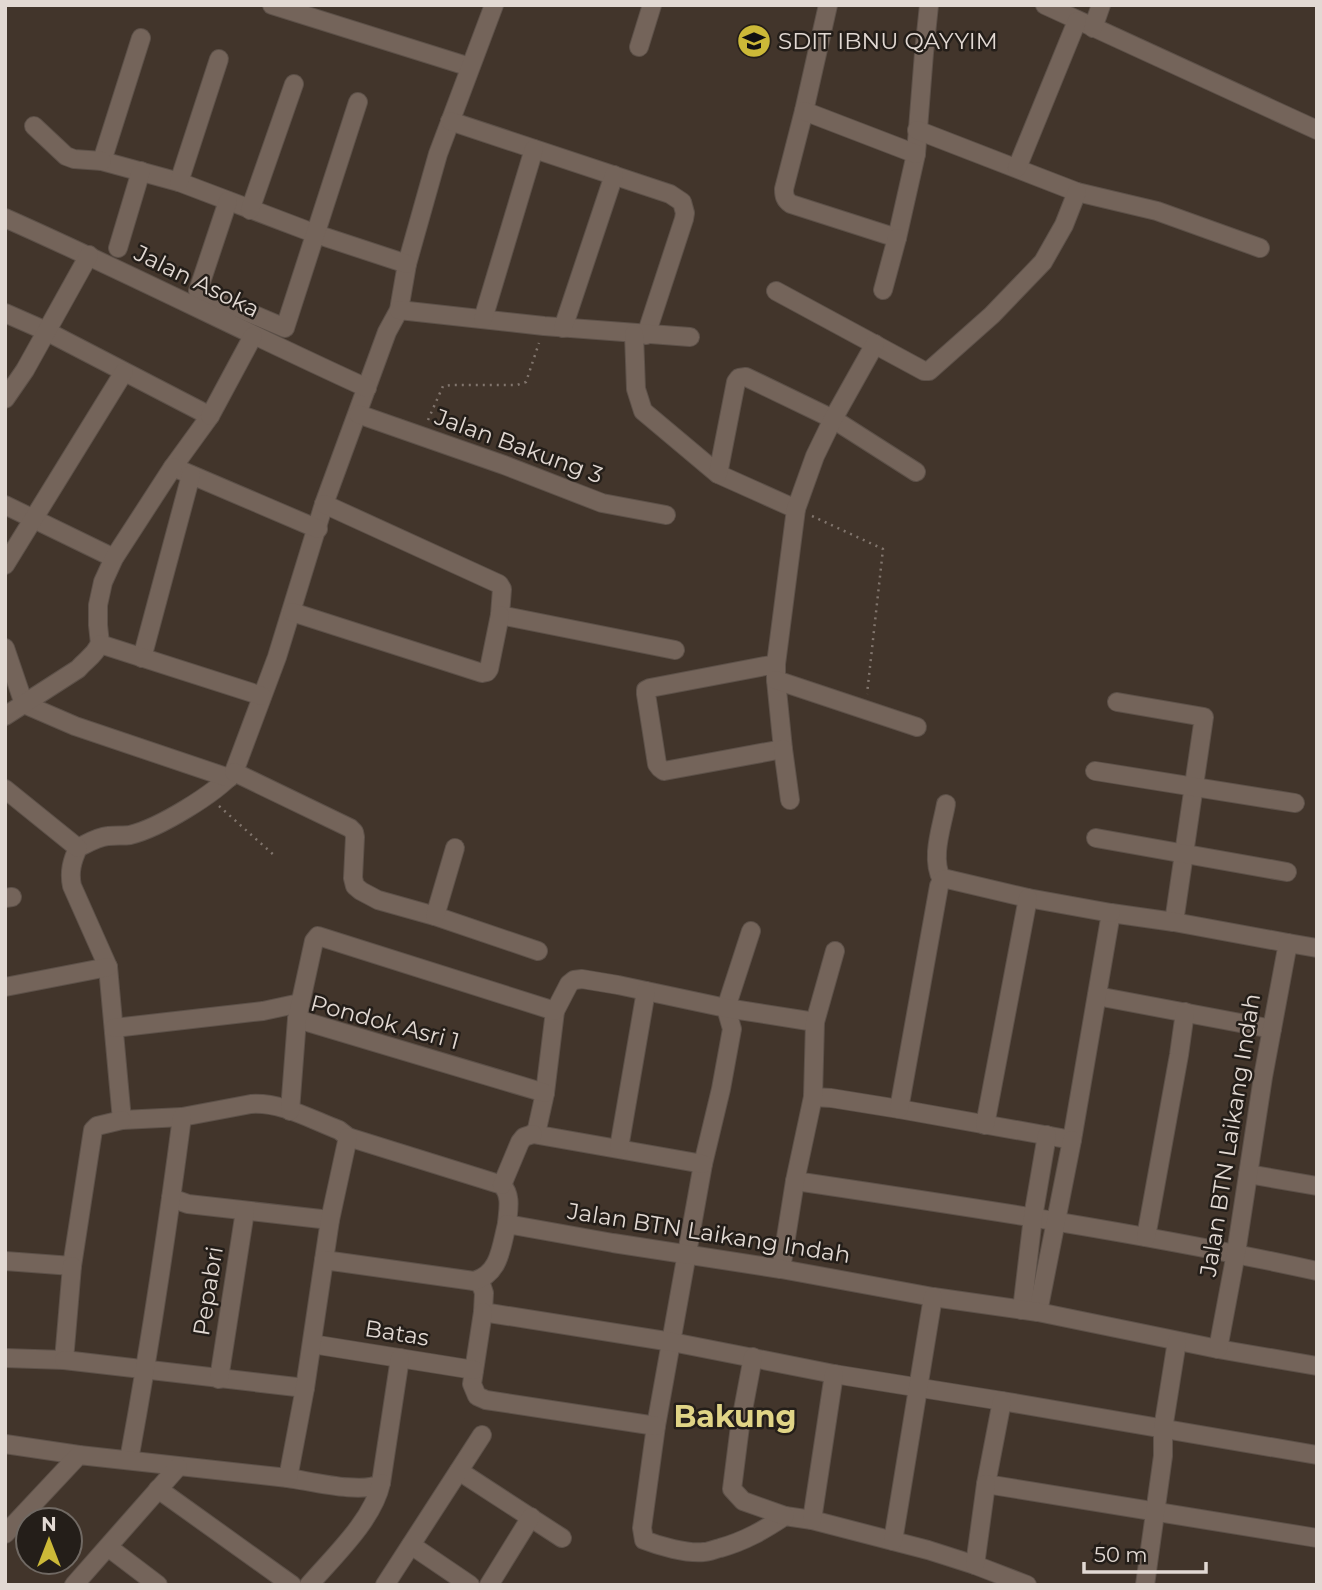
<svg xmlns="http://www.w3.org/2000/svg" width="1322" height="1590" viewBox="0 0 1322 1590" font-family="Montserrat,sans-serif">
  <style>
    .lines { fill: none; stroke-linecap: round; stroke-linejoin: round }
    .minor-casing { stroke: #5d5149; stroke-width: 20 }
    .path { stroke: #81756d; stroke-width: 2.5; stroke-dasharray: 2 5; stroke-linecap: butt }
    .minor { stroke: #74645a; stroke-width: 18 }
    .labels { text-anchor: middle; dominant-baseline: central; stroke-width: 5; stroke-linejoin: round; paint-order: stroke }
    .poi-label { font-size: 23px; fill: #e2d9d3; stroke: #241e19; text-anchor: start }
    .street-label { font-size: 23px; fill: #e2d9d3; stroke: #241e19 }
    .district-label { font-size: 30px; font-weight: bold; fill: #e0d486; stroke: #241e19 }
  </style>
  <rect width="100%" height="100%" fill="#42352b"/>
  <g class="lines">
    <g class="minor-casing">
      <g id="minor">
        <path d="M272,5L470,67"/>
        <path d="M494,5L438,154L407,264L399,310L387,332L324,504L277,657L234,772C215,794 159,828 130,835C123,836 116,835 108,836C97,837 88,843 78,848C72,861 69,872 72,886L108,967L122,1120L182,1117L251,1104C282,1102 312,1120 339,1130L348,1137L502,1185C512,1196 508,1210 507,1224"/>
        <path d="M828,5L804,111L784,189C784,196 785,200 791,204L897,238L916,154L924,53L929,5"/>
        <path d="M1045,5L1317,130"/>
        <path d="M1093,28L1101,5"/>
        <path d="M141,38L102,161L179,182L316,234L407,264"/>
        <path d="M639,47L652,5"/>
        <path d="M804,111L916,154"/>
        <path d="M450,121L670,194L682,202L685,213L684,219L646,335"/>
        <path d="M34,126L66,156L74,159L102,161"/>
        <path d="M917,130L1077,192L1157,211L1260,248"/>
        <path d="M1017,168L1077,21"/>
        <path d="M179,182L219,59"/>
        <path d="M228,201L198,291L285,328L358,102"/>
        <path d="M250,210L294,84"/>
        <path d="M5,218C127,272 246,333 367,388"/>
        <path d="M118,248L141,171"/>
        <path d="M883,290L897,238"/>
        <path d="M776,291L924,371H929L992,315L1043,262L1064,225L1077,192"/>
        <path d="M399,310L544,326L690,337"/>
        <path d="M5,313L46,331L210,416L173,467L318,529"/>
        <path d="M483,319L534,149"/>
        <path d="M563,328L614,175"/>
        <path d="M634,334L636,389L643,411L718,474L796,509"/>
        <path d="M5,399L25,370L89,255"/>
        <path d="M358,414L504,465L602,503L666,515"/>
        <path d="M210,416L253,336"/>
        <path d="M718,474L736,382L739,378L746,377L833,419L916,472"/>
        <path d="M324,504L499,584L502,589L500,615L675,650"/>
        <path d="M5,505L114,558"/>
        <path d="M5,565L124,372"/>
        <path d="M292,612L482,673L487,672L489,669L500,615"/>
        <path d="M100,644L98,625V605L103,582L114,558L173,467"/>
        <path d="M5,648L24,704L75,726L229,778"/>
        <path d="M142,658L191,475"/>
        <path d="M776,664L650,688L646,690V694L657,764L660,768L664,771L783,749L776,680V664L796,509L815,456L833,419L875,344"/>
        <path d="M776,680L917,727"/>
        <path d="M1117,702L1204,717L1174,922"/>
        <path d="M5,716L78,669C88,658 93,657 100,644L262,696"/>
        <path d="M783,749L790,800"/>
        <path d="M1095,771L1295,803"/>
        <path d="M234,772L350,828L354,832L355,837L353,878L355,886L361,891L378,900L435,916L538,951"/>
        <path d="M5,789L78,848"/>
        <path d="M1096,838L1287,872"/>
        <path d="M942,880C930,858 942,827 946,804"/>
        <path d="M5,898L12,897"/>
        <path d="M435,916L455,848"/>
        <path d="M751,931L726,1008L732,1029L721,1089L703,1164L656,1426L642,1528L644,1540C659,1546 687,1554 704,1552C709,1552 715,1549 720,1548C745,1541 764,1530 785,1516L812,1520L928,1550L975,1565L1027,1585"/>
        <path d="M5,987L108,967"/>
        <path d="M1097,996L1272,1029"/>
        <path d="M555,1011L545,1093L537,1129L533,1134L703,1164"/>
        <path d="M297,1019L545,1093"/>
        <path d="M114,1028L263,1011L300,1003"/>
        <path d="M813,1097L831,1098L899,1109L1072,1140L1111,913L1174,922L1288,943"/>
        <path d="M899,1109L939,886L942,880L947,879L1028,898L1111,913"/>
        <path d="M290,1111L297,1019L314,941L318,936L555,1011L569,984L574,980L582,979L618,985L726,1008L815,1022"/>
        <path d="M985,1125L1028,898"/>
        <path d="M619,1148L646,991"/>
        <path d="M1248,1174L1317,1186"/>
        <path d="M795,1181C969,1207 1144,1233 1317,1271"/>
        <path d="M502,1185L520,1142L524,1137L533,1134"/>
        <path d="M171,1198L188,1204L330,1220"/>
        <path d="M1146,1237L1179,1055L1185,1012"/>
        <path d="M324,1260L330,1220L348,1137"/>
        <path d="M5,1261L72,1266L93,1130L97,1126L122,1120"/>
        <path d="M781,1269L795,1181L813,1097L815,1022L835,951"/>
        <path d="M474,1281L481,1284L484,1293L483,1312L672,1342L834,1374L1002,1401L1317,1455"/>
        <path d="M1022,1310L1033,1217L1047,1135"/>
        <path d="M483,1312L472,1384L477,1396L486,1400L656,1426"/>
        <path d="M1038,1312L1072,1140"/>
        <path d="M312,1344L474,1370"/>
        <path d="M1218,1349L1317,1366"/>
        <path d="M753,1357L740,1426L732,1489L743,1501L785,1516"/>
        <path d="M5,1358L64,1360L72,1266"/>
        <path d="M64,1360L305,1388"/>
        <path d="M219,1379L245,1211"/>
        <path d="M1002,1401L986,1484L1317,1538"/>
        <path d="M5,1444L79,1455"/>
        <path d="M129,1460C150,1346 167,1232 182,1117"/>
        <path d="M459,1471L562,1538"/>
        <path d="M288,1478C310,1481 364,1495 381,1483L400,1358"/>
        <path d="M158,1489L292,1585"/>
        <path d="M812,1520L834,1374"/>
        <path d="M5,1534L79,1455L288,1478L305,1388L324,1260L474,1281C500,1274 501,1247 507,1224L613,1243L781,1269L933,1297L1038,1312L1218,1349L1236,1253L1263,1077L1288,943L1317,948"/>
        <path d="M893,1541L933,1297"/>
        <path d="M411,1545L470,1585"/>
        <path d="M108,1547L158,1585"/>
        <path d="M975,1565L986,1484"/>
        <path d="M74,1585L178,1467"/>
        <path d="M309,1585C334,1556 373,1520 381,1483"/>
        <path d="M385,1585L482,1435"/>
        <path d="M489,1585L531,1517"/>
        <path d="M1145,1585L1163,1456V1429L1177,1341"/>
      </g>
    </g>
    <g class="path">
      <path d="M428,420L443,386L452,385H517L526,382L539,343"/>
      <path d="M812,516L883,549L867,694"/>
      <path d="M219,806L275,856"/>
    </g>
    <use href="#minor" class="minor"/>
  </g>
  <defs>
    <g id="school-disc" transform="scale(1.75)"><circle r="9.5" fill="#ccb938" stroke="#241e19"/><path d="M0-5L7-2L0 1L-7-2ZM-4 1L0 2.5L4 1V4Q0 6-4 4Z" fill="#111"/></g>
  </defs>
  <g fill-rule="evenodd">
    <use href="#school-disc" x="754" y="41"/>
  </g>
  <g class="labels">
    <g class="poi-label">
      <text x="778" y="41">SDIT IBNU QAYYIM</text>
    </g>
    <g class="street-label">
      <text transform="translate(197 281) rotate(26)">Jalan Asoka</text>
      <text transform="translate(519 446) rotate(20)">Jalan Bakung 3</text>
      <text transform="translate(385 1022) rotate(15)">Pondok Asri 1</text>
      <text transform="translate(1230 1135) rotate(-81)">Jalan BTN Laikang Indah</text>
      <text transform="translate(709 1233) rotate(9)">Jalan BTN Laikang Indah</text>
      <text transform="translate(208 1291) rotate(-81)">Pepabri</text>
      <text transform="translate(397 1333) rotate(9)">Batas</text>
    </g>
    <g class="district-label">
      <text x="735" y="1416">Bakung</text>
    </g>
  </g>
  <rect width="1322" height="1590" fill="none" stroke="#e2d9d3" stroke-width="14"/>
  <g transform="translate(49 1541)"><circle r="33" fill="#241e19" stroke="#706963" stroke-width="2"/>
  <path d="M0-5L12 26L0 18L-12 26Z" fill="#ccb938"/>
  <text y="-10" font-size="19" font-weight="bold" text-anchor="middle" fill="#e2d9d3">N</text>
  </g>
  <path d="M1084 1562v10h122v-10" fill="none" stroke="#e2d9d3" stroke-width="3.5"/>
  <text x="1094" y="1562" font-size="21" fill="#e2d9d3" stroke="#241e19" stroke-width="5" paint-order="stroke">50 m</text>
</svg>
